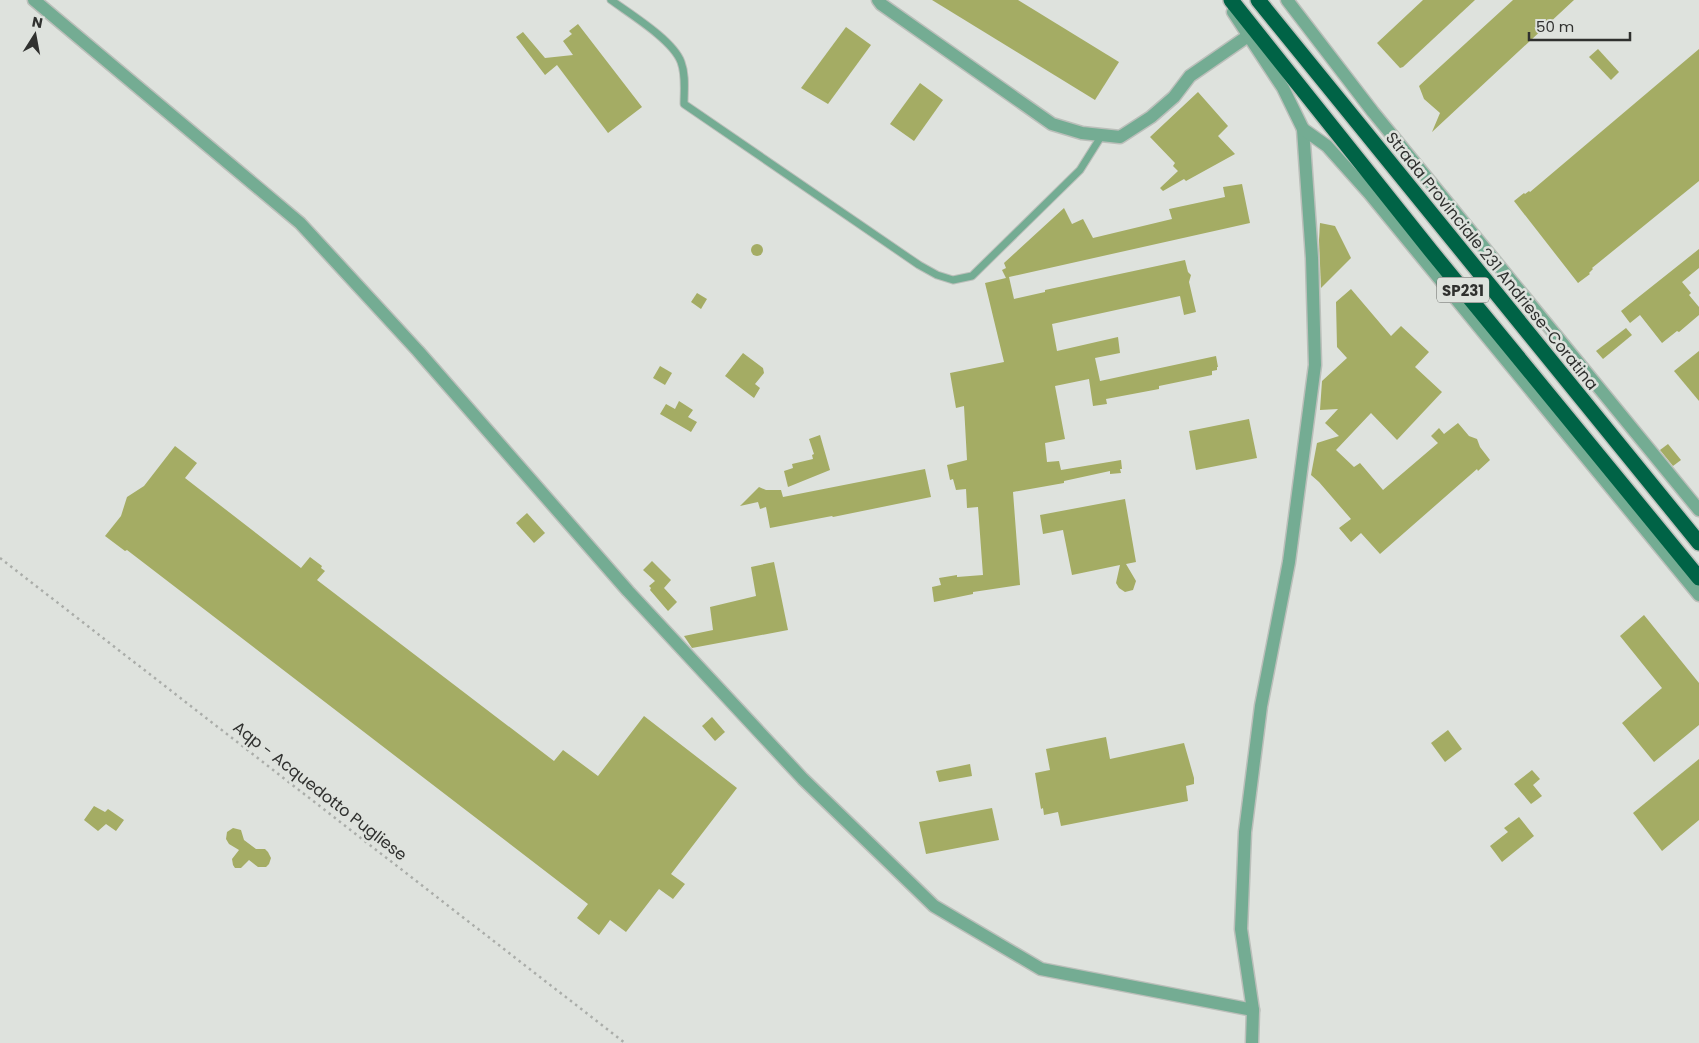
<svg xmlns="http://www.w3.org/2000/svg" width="1699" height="1043" viewBox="0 0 1699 1043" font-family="Poppins,sans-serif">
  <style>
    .building { fill: #a4ac64 }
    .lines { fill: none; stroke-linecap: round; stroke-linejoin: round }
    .lane-casing { stroke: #bbbfba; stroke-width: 9 }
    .street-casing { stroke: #bbbfba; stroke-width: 15 }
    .highway-casing { stroke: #bbbfba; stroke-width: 18 }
    .path { stroke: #aaada9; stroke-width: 2.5; stroke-dasharray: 2.5 4; stroke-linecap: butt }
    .lane { stroke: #74ac93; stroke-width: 7 }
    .street { stroke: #74ac93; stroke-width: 12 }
    .highway { stroke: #006346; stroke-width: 15 }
    .labels { text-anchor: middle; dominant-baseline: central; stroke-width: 5; stroke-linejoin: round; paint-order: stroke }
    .shield { fill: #dee2dd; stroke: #646663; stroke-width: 1 }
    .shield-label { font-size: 15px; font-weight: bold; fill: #30312f }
    .street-label { font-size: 16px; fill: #30312f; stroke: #dee2dd }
  </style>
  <rect width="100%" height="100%" fill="#dee2dd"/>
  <g class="building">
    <path d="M932,0H1018L1119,62L1095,100Z"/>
    <path d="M1423,0H1475L1403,67L1400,68L1377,43Z"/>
    <path d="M1513,0H1574L1432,132L1440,113L1424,99L1419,86Z"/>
    <path d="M578,24L642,107L608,133L557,65L545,75L516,37L523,32L545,58L573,55L563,41L572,34L569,31Z"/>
    <path d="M846,27L871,45L828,104L801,88Z"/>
    <path d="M1598,49L1619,72L1611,80L1589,57Z"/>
    <path d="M1699,49V181L1592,268L1593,269L1589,273L1590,274L1578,283L1514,201L1524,193L1525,194L1529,191L1530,192Z"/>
    <path d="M920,83L943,100L914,141L890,124Z"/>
    <path d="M1198,92L1228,126L1218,136L1235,154L1186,181L1184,179L1163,191L1160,188L1178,171L1173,166L1175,163L1150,137Z"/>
    <path d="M1242,184L1250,223L1009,277L1014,299L1045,292V290L1185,260L1188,272L1191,275L1189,282L1196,312L1184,315L1180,296L1052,324L1057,351L1118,337L1120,353L1095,358L1100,381L1216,356L1218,367H1217V370L1212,371V375L1159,386V389L1106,399L1107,404L1093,406L1089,379L1055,386L1065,439L1045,443L1047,462L1059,461L1061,470L1121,460L1122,469H1120L1121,473L1110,474V471L1064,481V483L1013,492L1020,585L973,592V594L934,602L932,587L941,585L939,578L957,575V577L983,575L978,507L967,508L966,489L956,490L953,479L950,480L947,465L967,460L964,406L956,408L950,373L1004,362L985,283L1006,278L1002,270L1006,268L1004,263L1064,208L1072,224L1083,219L1093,238L1172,219L1169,209L1225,197L1223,187Z"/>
    <path d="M1320,223L1335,226L1351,258L1321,288L1319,240Z"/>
    <circle cx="757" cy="250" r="6"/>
    <path d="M1699,249V268L1682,282L1691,293L1689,295L1699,307V315L1679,332L1677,331L1662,343L1640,315L1630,323L1621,311Z"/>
    <path d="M1351,289L1391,336L1401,326L1429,352L1415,367L1442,392L1397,440L1371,413L1336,450L1354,467L1360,463L1383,490L1438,443L1431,436L1439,428L1444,434L1458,423L1469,436L1477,439L1480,447L1490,460L1478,471L1477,469L1380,554L1361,533L1351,542L1339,528L1351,519L1319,482L1311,475L1317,443L1339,436L1325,423L1338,409L1320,410L1322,381L1347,358L1337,347L1336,302Z"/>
    <path d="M697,293L707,299L701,309L691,302Z"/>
    <path d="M1626,328L1632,335L1603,359L1596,351Z"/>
    <path d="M1699,351V401L1674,371Z"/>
    <path d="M743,353L763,368L764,373L755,384L760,388L754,398L725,376Z"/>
    <path d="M660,366L672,373L665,385L653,378Z"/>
    <path d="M679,401L693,410L688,417L697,422L691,432L660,414L666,404L675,409Z"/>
    <path d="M1249,419L1257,458L1196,470L1189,431Z"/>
    <path d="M820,435L830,470L788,487L784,471L793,468L792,464L813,459L812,455L814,454L809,439Z"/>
    <path d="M1668,444L1681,460L1673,466L1660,450Z"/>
    <path d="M175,446L197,463L185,478L301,568L310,557L322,566L321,568L325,571L317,580L554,761L563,750L598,776L644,716L737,788L671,874L685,884L673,899L659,889L626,932L610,920L599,935L577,918L588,904L127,550L125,551L105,536L121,516L127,497L144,486Z"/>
    <path d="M925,469L931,497L833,517L832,516L770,528L766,507L760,509L758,502L740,506L759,487L766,490H781L783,497Z"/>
    <path d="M1125,499L1136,562L1126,564L1136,581L1133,590L1125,592L1119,588L1116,583L1120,565L1072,575L1063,530L1043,534L1040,515Z"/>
    <path d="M527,513L545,533L534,543L516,523Z"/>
    <path d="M652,561L671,580L664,588L677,602L668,611L650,590L651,588L649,586L655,581L643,570Z"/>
    <path d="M774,562L788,630L692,648L684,636L713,630L710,607L756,596L751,567Z"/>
    <path d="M1644,615L1699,683V725L1654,762L1622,723L1662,688L1620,636Z"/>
    <path d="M712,717L725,732L715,741L702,726Z"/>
    <path d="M1448,730L1462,749L1445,762L1431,743Z"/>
    <path d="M1106,737L1110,759L1184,743L1194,778V784L1186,786L1188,801L1061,826L1058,812L1044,815L1043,808L1041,809L1035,773L1050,770L1046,749Z"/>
    <path d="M1699,759V820L1662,851L1633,813Z"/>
    <path d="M970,764L972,776L939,782L936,771Z"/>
    <path d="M1532,770L1540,779L1533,785L1542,796L1531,804L1514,784Z"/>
    <path d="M94,806L105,812L108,809L124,820L116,831L106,824L98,831L84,820Z"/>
    <path d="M992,808L999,840L926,854L919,822Z"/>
    <path d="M1519,817L1534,836L1502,862L1490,846L1508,832L1504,828Z"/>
    <path d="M233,828L241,830L244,840L256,849H265L268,852L271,858L269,864L266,867H258L249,860L241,868H235L233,865L232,859L239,850L229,844L226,839L227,832Z"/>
  </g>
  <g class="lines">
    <g class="lane-casing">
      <path id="lane" d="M611,0C630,14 673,40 681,62C686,75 684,90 684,104L919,265L937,275L953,280L972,276L1080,170L1102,135"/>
    </g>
    <g class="street-casing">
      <g id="street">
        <path d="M34,0L300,223L418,351L628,591L803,779L934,906L1041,969L1253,1010"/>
        <path d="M878,0L881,4L1052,124L1082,133L1120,137L1151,117L1174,97L1190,76L1248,36"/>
        <path d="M1287,0L1373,112L1699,510"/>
        <path d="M1233,12L1283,88L1303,129L1312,258L1315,365L1289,562L1261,706L1245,832L1241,929L1253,1010L1252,1043"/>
        <path d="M1303,129L1327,146L1369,193L1699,595"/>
      </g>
    </g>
    <g class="highway-casing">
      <g id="highway">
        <path d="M1231,0L1431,251L1699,578"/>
        <path d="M1258,0L1699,543"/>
      </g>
    </g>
    <path class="path" d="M0,558L625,1043"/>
    <use href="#lane" class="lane"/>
    <use href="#street" class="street"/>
    <use href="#highway" class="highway"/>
  </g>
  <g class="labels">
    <rect class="shield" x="1437" y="277.5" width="52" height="25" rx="4"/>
    <g class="shield-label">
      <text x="1463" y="290">SP231</text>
    </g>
    <g class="street-label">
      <text transform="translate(1492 261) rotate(51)">Strada Provinciale 231 Andriese-Coratina</text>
      <text transform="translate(320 791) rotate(38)">Aqp - Acquedotto Pugliese</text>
    </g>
  </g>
  <g transform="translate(35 35) rotate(11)" stroke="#dee2dd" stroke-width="4" paint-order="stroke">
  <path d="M0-4L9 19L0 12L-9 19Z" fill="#30312f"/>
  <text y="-8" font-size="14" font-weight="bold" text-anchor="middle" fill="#30312f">N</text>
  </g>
  <path d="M1529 32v8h101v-8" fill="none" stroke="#30312f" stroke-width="2.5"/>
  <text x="1536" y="32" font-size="15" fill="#30312f" stroke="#dee2dd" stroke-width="4" paint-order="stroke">50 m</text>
</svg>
